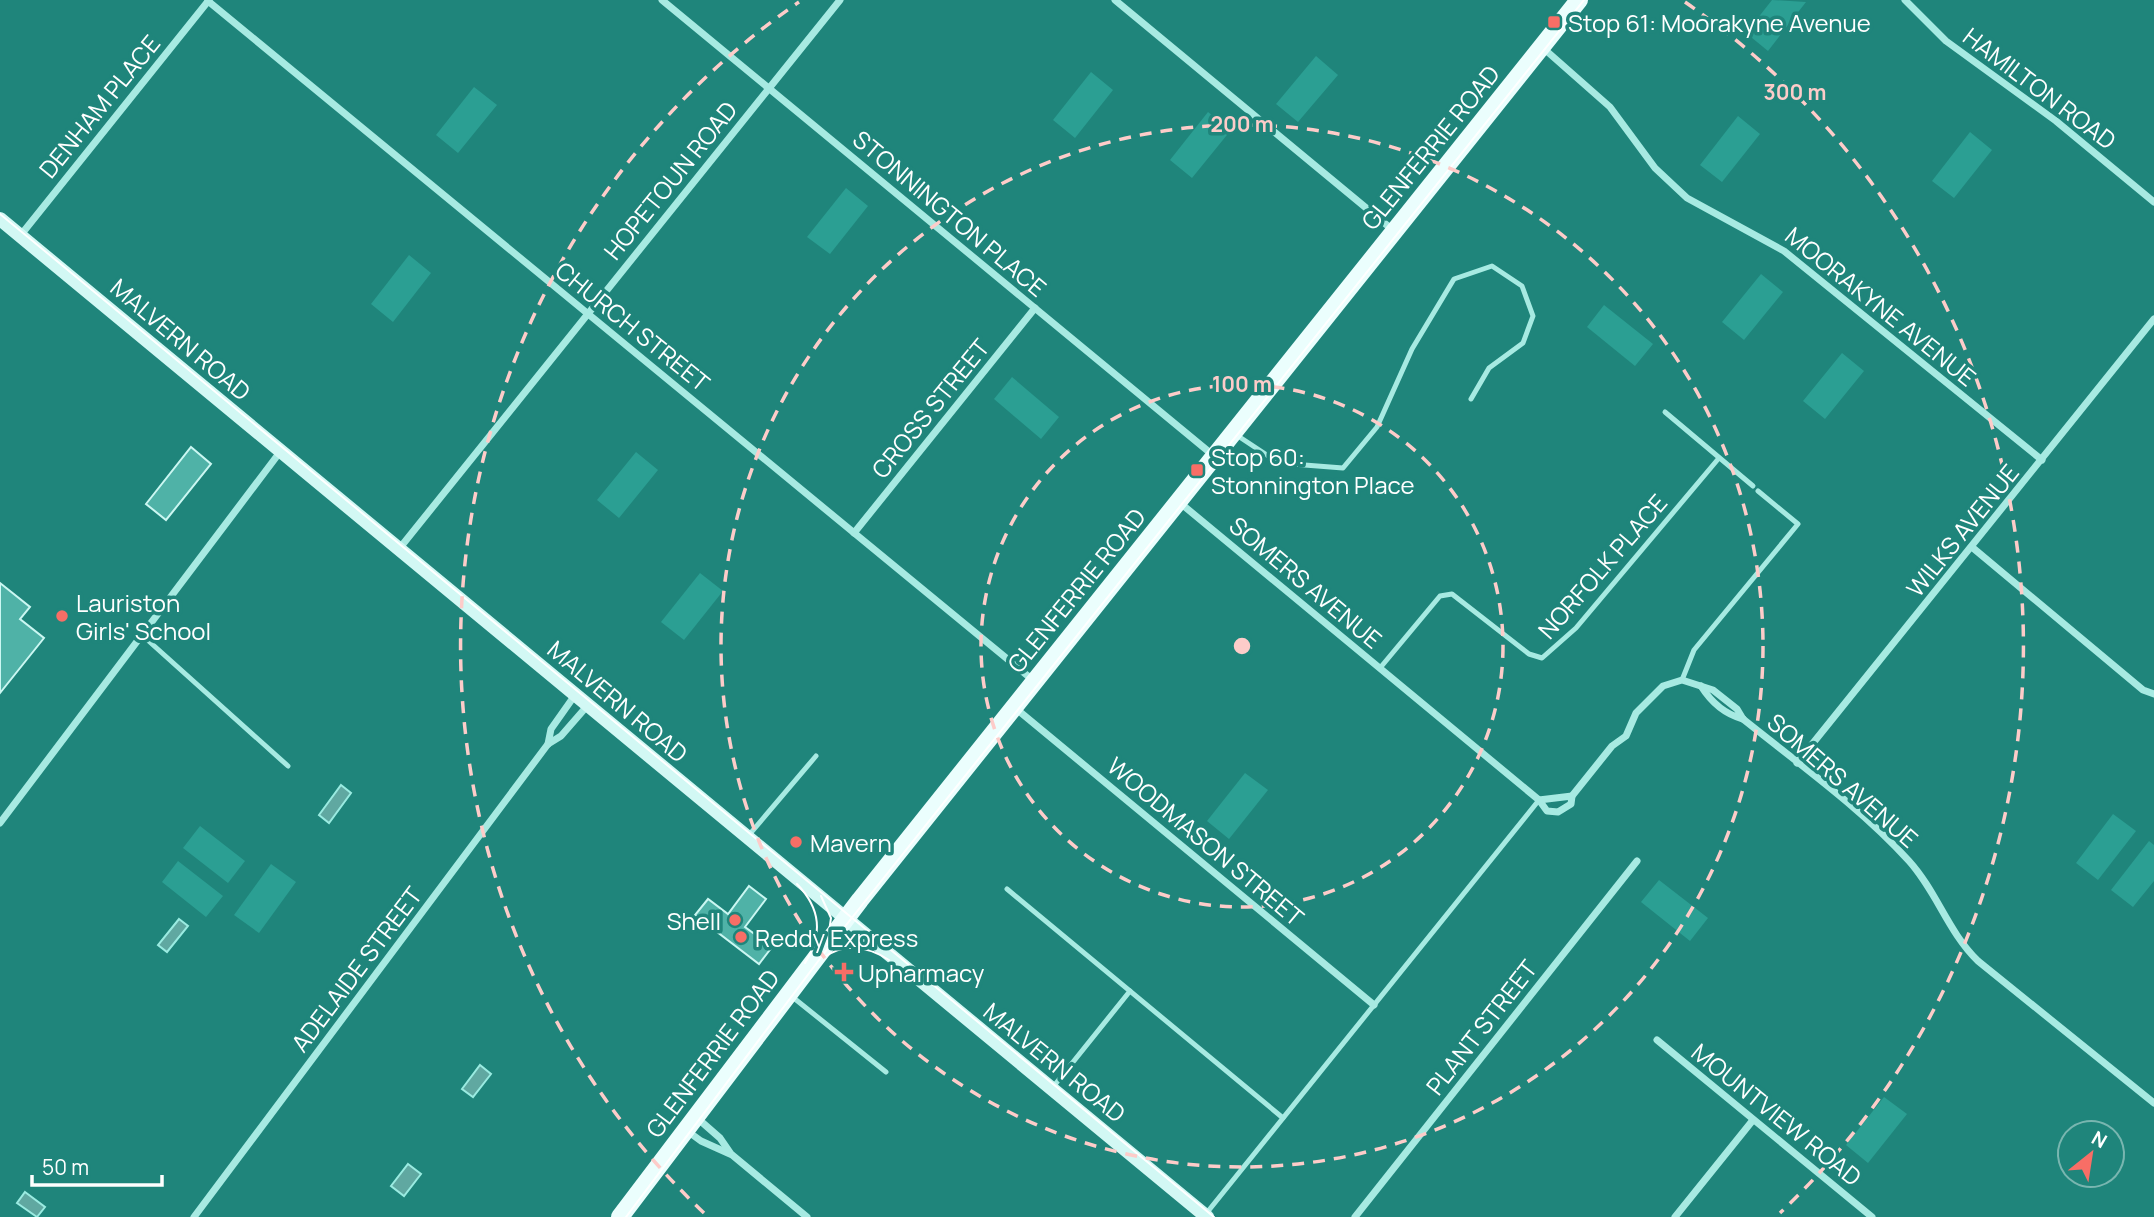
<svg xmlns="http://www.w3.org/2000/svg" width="2154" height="1217" viewBox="0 0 2154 1217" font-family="Manrope,sans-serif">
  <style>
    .green { fill: #2b9f93 }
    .water { fill: #60a8a1; stroke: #9aebe1; stroke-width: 2 }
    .building { fill: #4fb2a7; stroke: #cbf7f2; stroke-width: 2 }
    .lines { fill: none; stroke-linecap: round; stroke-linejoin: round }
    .service { stroke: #a7eae2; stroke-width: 5 }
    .minor { stroke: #a7eae2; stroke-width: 7 }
    .secondary { stroke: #d2f8f4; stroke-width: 14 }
    .primary { stroke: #ebfefd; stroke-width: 18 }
    .tram { stroke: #fff; stroke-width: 2 }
    .ring { fill: none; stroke: #fdccc9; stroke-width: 3.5; stroke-dasharray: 12 9 }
    .poi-dot { fill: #f86e66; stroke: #1f857b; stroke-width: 2.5 }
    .labels { text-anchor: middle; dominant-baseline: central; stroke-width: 7; stroke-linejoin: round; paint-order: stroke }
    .poi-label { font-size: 24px; fill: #fff; stroke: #1f857b; text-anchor: start }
    .street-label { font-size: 24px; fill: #fff; stroke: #1f857b }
    .centre { fill: #fdccc9; stroke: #1f857b; stroke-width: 3.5 }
    .ring-label { font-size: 21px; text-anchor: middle; font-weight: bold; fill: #fdccc9; stroke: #1f857b; stroke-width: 7; stroke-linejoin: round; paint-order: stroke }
  </style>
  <rect width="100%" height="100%" fill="#1f857b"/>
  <g class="green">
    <path d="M1772,0L1806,2L1768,51L1746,33Z"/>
    <path d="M1316,56L1338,75L1298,122L1276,104Z"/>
    <path d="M1091,72L1113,90L1075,138L1053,120Z"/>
    <path d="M474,87L497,105L458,153L436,135Z"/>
    <path d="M1208,112L1231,130L1192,178L1170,160Z"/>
    <path d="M1738,116L1760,134L1722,182L1700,165Z"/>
    <path d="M1970,132L1992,150L1954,198L1932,181Z"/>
    <path d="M846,188L868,206L830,254L807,237Z"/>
    <path d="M409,255L431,273L393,322L371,304Z"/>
    <path d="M1761,274L1783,292L1744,340L1722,322Z"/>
    <path d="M1604,305L1653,344L1635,366L1587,327Z"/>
    <path d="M1842,353L1864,371L1825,419L1803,401Z"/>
    <path d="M1012,377L1059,417L1041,439L994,399Z"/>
    <path d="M636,452L658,470L619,518L597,500Z"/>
    <path d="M700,573L723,591L684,640L661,622Z"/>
    <path d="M1245,773L1268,790L1229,839L1207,821Z"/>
    <path d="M2113,814L2136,831L2098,880L2076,863Z"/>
    <path d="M200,826L245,861L228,883L183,848Z"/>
    <path d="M2149,841L2154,845V881L2133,907L2111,890Z"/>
    <path d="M178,861L223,896L206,917L162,882Z"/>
    <path d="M271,864L296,882L259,933L234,915Z"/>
    <path d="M1659,880L1708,918L1690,941L1641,902Z"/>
    <path d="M1884,1097L1907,1114L1868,1163L1846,1145Z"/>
  </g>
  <g class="water">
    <path d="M341,785L351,793L329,823L319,815Z"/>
    <path d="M179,919L188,926L167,952L158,945Z"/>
    <path d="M480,1065L491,1074L473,1097L462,1089Z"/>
    <path d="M408,1164L421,1174L404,1196L391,1186Z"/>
    <path d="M25,1192L45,1207L37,1217L17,1203Z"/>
  </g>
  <g class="building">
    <path d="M191,447L211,464L166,520L146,504Z"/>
    <path d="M0,583L30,607L20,619L44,638L0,693Z"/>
    <path d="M749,886L766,899L745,927L772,947L759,964L695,915L708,899L728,914Z"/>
  </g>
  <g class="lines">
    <g class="service">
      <path d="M1665,412L1753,486"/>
      <path d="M1235,434L1279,463L1343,468L1377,427L1412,349L1454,279L1492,266L1522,286L1533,316L1523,343L1489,368L1471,399"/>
      <path d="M142,635L288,766"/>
      <path d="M1380,668L1440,596L1452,594L1529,654L1542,658L1576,628L1719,458"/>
      <path d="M1682,680L1694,650L1798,524L1758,491"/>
      <path d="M749,835L816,756"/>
      <path d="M1007,889L1283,1118"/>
      <path d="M790,995L886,1072"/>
      <path d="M1053,1087L1130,991"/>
      <path d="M1205,1215L1539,800"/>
    </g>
    <g class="minor">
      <path d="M662,0L1214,456"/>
      <path d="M1115,0L1394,231"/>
      <path d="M1905,0L1946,41L2056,121L2154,202"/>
      <path d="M208,1L1034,681"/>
      <path d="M1542,47L1610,107L1655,168L1687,198L1784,251L2042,460"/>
      <path d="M20,236L209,0"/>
      <path d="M1179,502L1539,800L1547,811L1558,812L1571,804L1572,796L1612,746L1626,736L1636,713L1663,686L1682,680L1713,690L1737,709L1743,719C1799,764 1861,808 1909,861C1937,892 1948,932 1978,961L2154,1103"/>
      <path d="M854,533L1035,308"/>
      <path d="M1973,548L2143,690L2154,694"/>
      <path d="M399,549L840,0"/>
      <path d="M1701,686C1711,702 1724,714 1743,719"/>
      <path d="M1014,707L1374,1005"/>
      <path d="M548,744L551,729L575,695"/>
      <path d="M1797,763L2154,319"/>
      <path d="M1539,800L1572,796"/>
      <path d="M0,823L280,452"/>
      <path d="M1657,1040L1872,1217"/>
      <path d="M696,1117L720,1138L731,1154L807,1217"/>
      <path d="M686,1130L701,1141L730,1154"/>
      <path d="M194,1217L548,744L561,736L588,705"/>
      <path d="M1355,1217L1637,861"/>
      <path d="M1675,1217L1753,1120"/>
    </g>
    <path class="secondary" d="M0,219L1207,1217"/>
    <path class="primary" d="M620,1217L860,900L1579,0"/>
    <g class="tram">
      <path d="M0,214L1214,1217"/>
      <path d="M797,884C821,909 823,934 805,963"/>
      <path d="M821,896L831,918L827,945"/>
      <path d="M823,958C845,942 867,946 889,960"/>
      <path d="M626,1217L831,944L1584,0"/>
    </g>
  </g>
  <g class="ring">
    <circle cx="1242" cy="646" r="261"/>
    <circle cx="1242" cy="646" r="521"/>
    <path d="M704 1213A782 782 0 0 1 799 2M1685 2A782 782 0 0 1 1780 1213"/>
  </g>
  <g class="poi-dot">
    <rect x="1547" y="15" width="14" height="14" rx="3.5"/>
    <rect x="1190" y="463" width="14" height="14" rx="3.5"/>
    <circle cx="62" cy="616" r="7"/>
    <circle cx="796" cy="842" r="7"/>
    <circle cx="735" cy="920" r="7"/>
    <circle cx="741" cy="937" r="7"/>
    <path d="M840.5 961.5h7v7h7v7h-7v7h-7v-7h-7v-7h7z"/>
  </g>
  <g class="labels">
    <g class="poi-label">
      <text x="1568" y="22">Stop 61: Moorakyne Avenue</text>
      <text x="1211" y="456">Stop 60:<tspan x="1211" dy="28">Stonnington Place</tspan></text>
      <text x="76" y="602">Lauriston<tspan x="76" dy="28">Girls' School</tspan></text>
      <text x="810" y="842">Mavern</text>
      <text x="721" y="920" text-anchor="end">Shell</text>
      <text x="755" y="937">Reddy Express</text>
      <text x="858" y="972">Upharmacy</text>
    </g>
    <g class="street-label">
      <text transform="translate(2040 88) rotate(37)">HAMILTON ROAD</text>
      <text transform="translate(99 106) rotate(-51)">DENHAM PLACE</text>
      <text transform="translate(1430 147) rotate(-51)">GLENFERRIE ROAD</text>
      <text transform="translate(670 180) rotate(-51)">HOPETOUN ROAD</text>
      <text transform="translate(950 213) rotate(40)">STONNINGTON PLACE</text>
      <text transform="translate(1881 306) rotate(39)">MOORAKYNE AVENUE</text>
      <text transform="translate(633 326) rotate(39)">CHURCH STREET</text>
      <text transform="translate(181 339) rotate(40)">MALVERN ROAD</text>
      <text transform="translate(930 408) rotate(-51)">CROSS STREET</text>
      <text transform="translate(1962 530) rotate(-51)">WILKS AVENUE</text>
      <text transform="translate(1602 566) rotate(-49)">NORFOLK PLACE</text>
      <text transform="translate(1306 582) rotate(40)">SOMERS AVENUE</text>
      <text transform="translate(1076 590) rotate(-51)">GLENFERRIE ROAD</text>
      <text transform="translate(618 701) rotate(40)">MALVERN ROAD</text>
      <text transform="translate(1843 780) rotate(41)">SOMERS AVENUE</text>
      <text transform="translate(1206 841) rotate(40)">WOODMASON STREET</text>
      <text transform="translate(356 969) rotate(-53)">ADELAIDE STREET</text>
      <text transform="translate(1481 1027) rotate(-52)">PLANT STREET</text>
      <text transform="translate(712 1053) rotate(-53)">GLENFERRIE ROAD</text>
      <text transform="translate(1055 1062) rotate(39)">MALVERN ROAD</text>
      <text transform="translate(1777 1114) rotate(39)">MOUNTVIEW ROAD</text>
    </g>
  </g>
  <circle cx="1242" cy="646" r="10" class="centre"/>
  <g class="ring-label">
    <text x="1795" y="100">300 m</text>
    <text x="1242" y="132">200 m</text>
    <text x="1242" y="392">100 m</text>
  </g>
  <g transform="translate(2091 1154) rotate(30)"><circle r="33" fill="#1f857b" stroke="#79b6b0" stroke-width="2"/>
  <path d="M0-5L12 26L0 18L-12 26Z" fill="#f86e66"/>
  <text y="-10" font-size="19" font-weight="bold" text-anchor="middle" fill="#ffffff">N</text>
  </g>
  <path d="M32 1175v10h130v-10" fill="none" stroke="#ffffff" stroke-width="3.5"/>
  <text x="42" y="1175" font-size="21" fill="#ffffff" stroke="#1f857b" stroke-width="5" paint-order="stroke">50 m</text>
</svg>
